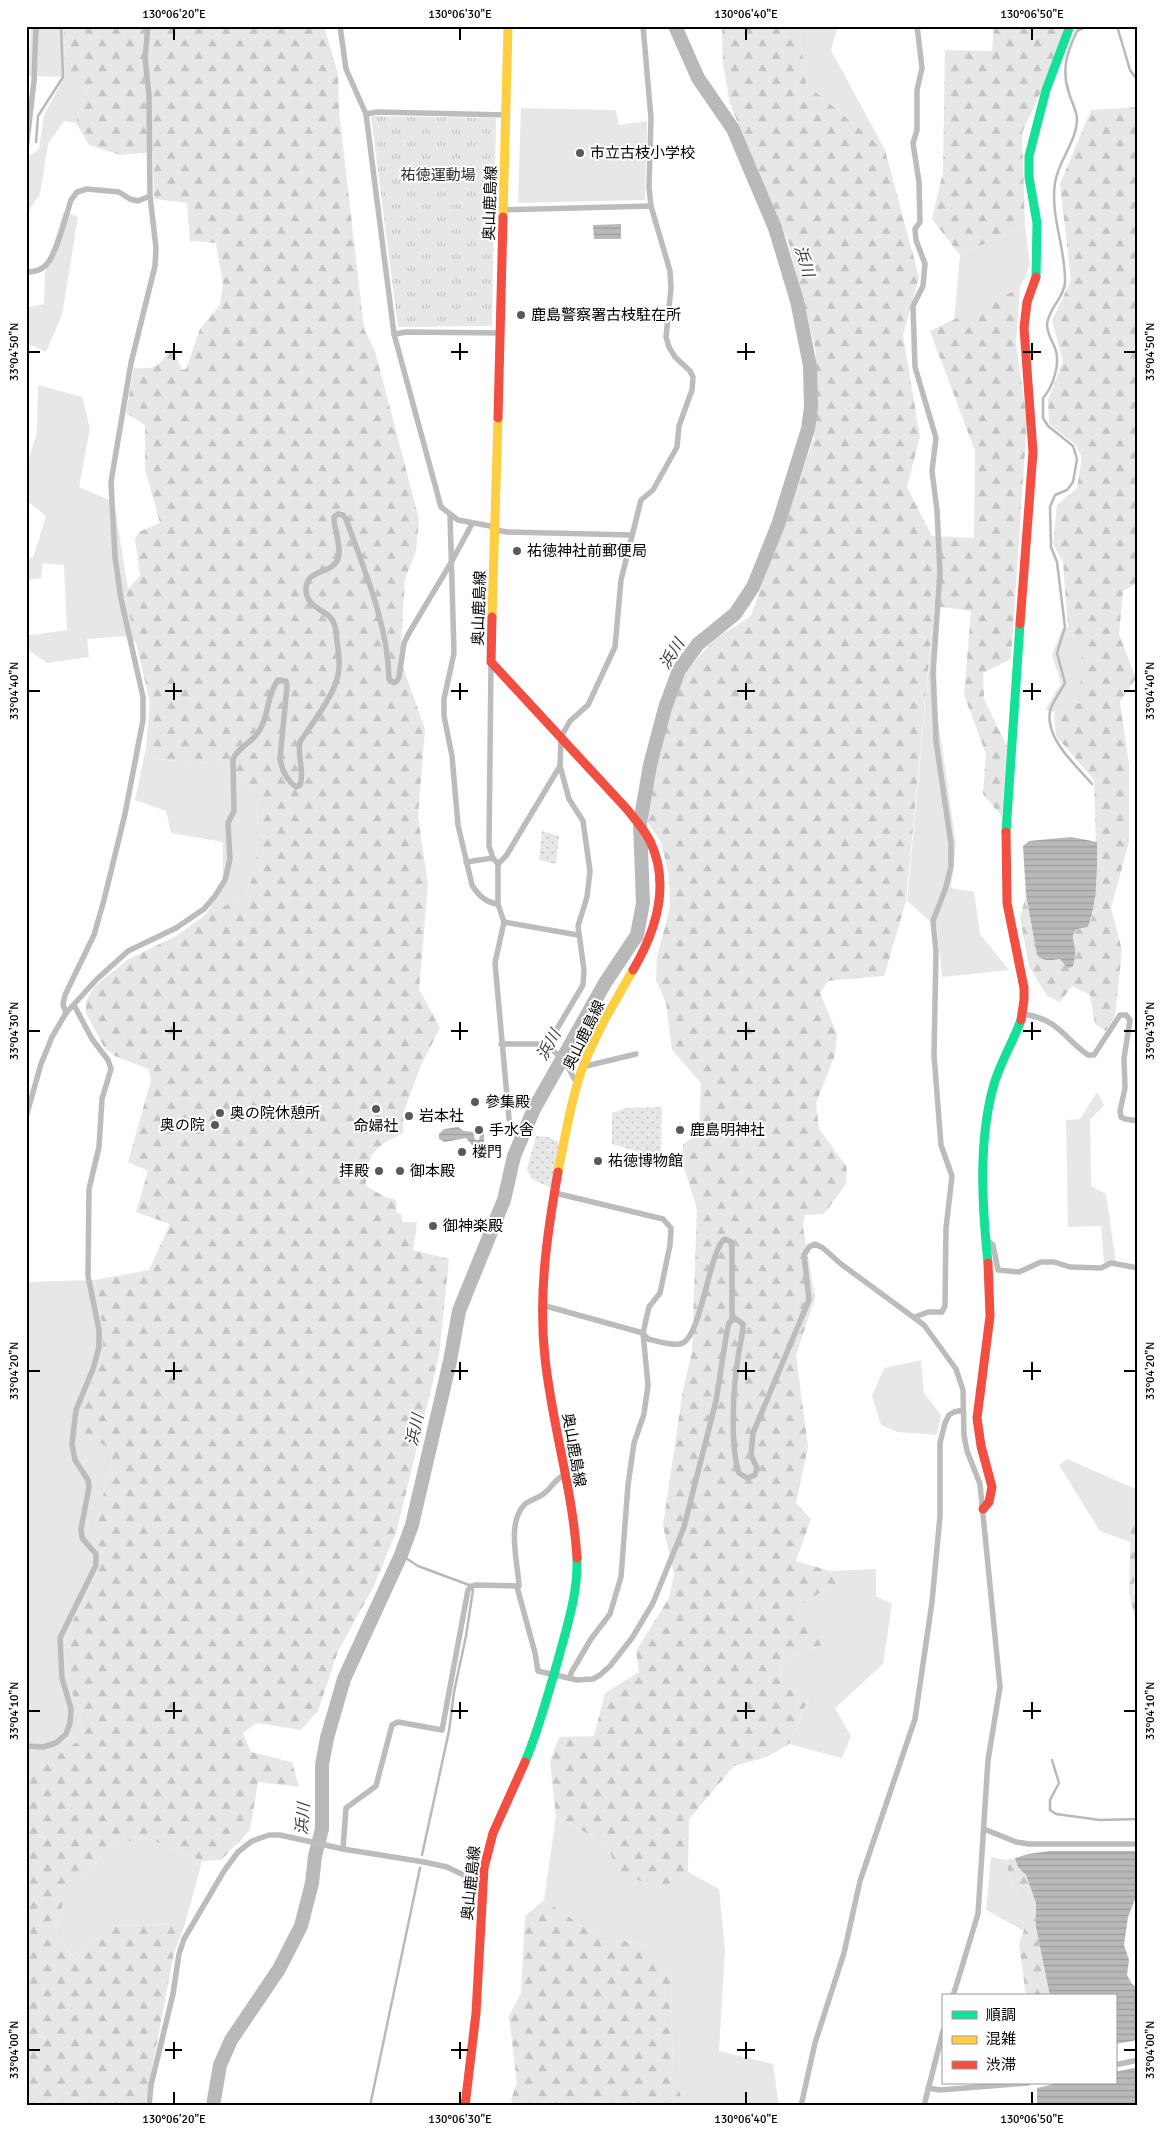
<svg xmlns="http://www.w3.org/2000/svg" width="1164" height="2132" viewBox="0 0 1164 2132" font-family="Signika,'Noto Sans JP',sans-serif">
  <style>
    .grass { fill: #e7e7e7 }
    .forest { fill: url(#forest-firs) }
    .park { fill: url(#park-tufts) }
    .garden { fill: url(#garden-dots) }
    .water { fill: url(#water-rules) }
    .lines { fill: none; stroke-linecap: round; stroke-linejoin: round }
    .stream { stroke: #b9b9b9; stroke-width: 2.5 }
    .river { stroke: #b9b9b9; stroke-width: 14 }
    .street { stroke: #bcbcbc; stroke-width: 5.5 }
    .fast { stroke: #16e098; stroke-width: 9 }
    .slow { stroke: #ffcf43; stroke-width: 9 }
    .jam { stroke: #f24e42; stroke-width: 9 }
    .ticks { fill: none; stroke: #000; stroke-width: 2 }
    .poi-dot { fill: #595959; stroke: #fff; stroke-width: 2 }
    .labels { text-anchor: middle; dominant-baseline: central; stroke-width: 4; stroke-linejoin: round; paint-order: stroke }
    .poi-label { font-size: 15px; fill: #000; stroke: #fff; text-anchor: start }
    .park-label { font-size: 15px; fill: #2b2b2b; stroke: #fff }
    .street-label { font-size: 15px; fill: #000; stroke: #fff }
    .water-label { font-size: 16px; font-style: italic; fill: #3c3c3c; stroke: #fff }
    .neatline { fill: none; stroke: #000; stroke-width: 2 }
    .ticks-label { font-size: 12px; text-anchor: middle; fill: #000 }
  </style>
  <defs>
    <pattern id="forest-firs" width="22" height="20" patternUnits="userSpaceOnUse" patternTransform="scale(1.25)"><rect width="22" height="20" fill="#e7e7e7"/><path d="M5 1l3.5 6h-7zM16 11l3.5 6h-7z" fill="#c4c4c4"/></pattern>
    <pattern id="park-tufts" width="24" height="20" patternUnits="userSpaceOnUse" patternTransform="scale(1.25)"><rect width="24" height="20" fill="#e7e7e7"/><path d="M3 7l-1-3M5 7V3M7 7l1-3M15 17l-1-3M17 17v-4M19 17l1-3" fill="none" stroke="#c4c4c4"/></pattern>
    <pattern id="garden-dots" width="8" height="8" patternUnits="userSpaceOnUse" patternTransform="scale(1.25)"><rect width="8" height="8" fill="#e7e7e7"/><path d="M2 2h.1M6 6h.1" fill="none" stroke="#c4c4c4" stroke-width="1.8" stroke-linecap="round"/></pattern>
    <pattern id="water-rules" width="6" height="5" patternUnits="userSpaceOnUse" patternTransform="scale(1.25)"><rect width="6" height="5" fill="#b9b9b9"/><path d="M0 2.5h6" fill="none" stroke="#9d9d9d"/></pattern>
  </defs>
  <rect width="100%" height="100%" fill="#fff"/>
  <g class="grass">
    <path d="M31,26H64L65,76L87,91L76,123L64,121L48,144L40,194L26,215V169L29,156L39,149L44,115L64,77L28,76Z"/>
    <path d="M799,26H838L831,50L885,150L806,84Z"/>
    <path d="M521,108L616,110L619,125L647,121L645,200L518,203Z"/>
    <path d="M64,211L78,217L62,315L46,352L26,343V308L44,304L45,273Z"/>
    <path d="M1025,225L1030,265L1020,288L954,320L960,255Z"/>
    <path d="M38,385L82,397L90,428L79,487L114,502L128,589L126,599L137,643L124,636L87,639L89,657L47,663L26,648V636L67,630L64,565L43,563L41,578L28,580L26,611V557L33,558L46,516L27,501L26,503V468L37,432Z"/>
    <path d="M934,606L938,719L956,844L951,888L974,892L980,934L1009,970L942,977L937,927L907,901Z"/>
    <path d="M1068,628L1082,648L1081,703L1054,712L1045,710L1061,683L1052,655L1062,629Z"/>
    <path d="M146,748L154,759L223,764L236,773L258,796L256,869L244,897L205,915L223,888V842L171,833L166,811L135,800Z"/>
    <path d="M1097,1092L1104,1105L1090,1120L1091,1186L1106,1194L1116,1263H1104L1101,1226L1068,1227L1066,1120L1080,1119Z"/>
    <path d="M95,1280L103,1331V1357L84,1400L112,1462L92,1538L100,1551V1567L64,1639L67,1680L81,1715L83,1739L26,1777V1282Z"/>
    <path d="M921,1360L924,1393L941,1415L937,1435L897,1432L881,1425L872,1396L884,1368Z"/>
    <path d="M1067,1459L1138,1490V1502L1131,1513L1130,1542L1100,1531L1059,1465Z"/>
    <path d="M876,1569V1596L892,1604L883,1664L835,1708L851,1736L842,1758L789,1744L809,1698L782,1686L781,1660L825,1644L801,1620L796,1607L837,1583L830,1571Z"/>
    <path d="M556,1816L609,1846L667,1888L688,1872L719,1889L725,1950L719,2051L773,2064L779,2106H685L673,2076L671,1975L647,1946L596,1935L544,1900Z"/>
    <path d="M148,1838L202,1861L185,1924L103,1926L75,1960L56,1933L63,1903L111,1845Z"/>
    <path d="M991,1857L1006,1860L1011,1883L1031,1911L1024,1931L986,1910Z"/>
  </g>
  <g class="forest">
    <path d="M64,26H324L338,74L339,111L364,329L375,351L419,519L416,551L405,579L400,659L425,729L418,816L428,885L419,989L440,1028L421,1065L403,1114V1133C375,1147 366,1153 366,1186L385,1197L396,1200L397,1213L401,1214L402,1222H417L413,1250L449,1259L439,1356L397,1530L374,1586L338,1651L318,1711L301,1730L257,1723L243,1733L251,1752L292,1762L299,1787L258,1782L250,1830L221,1860L202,1861L148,1838L111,1845L63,1903L56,1933L75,1960L103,1926L185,1924L174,1953L145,2106H26V1777L83,1738L81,1715L67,1680L64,1639L100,1567V1551L92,1538L112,1462L104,1445L80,1432L84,1400L103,1357V1331L95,1280L149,1270L170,1224L136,1212L148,1171L128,1162L151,1080L148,1069L115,1056L104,1047L86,1013V1001L95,986L127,960L176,936L205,915L244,897L256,869L258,796L236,773L223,764L154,759L146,748L150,703L126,599L128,589L140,576L135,539L139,532L160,523L145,469V425L126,413L134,368C155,369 158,368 169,351H174L182,370L186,369L200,329L220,305L223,284L216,243L190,241L187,203L154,199L153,152L120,155L89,145L76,123L87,91L65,77Z"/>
    <path d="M722,26H799L806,84L885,150L919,277L903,335L920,437L907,487L932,536L974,538L975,451L930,331L1020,288L1016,343L1027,421L1011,659L983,673L984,699L1007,746L1002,817L983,794L986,754L964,695L971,611L934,606L906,901L884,976L828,981L820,993L837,1034L835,1055L816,1103L819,1129L847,1167L846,1184L824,1214L805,1215L803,1227L815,1298L796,1355L808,1447L796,1503L811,1519L796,1561L830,1571L837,1583L796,1607L801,1620L822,1627L825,1644L781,1660L782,1686L809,1697L789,1744L767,1757L734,1766L689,1819L688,1872L667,1888L616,1874L609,1846L556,1816L550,1762L559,1737L594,1736L605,1693L639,1672L636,1651L669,1598L674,1575L663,1526L683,1390L692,1352L697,1208L682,1162L683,1144L699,1133L701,1083L672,1050L666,1003L656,980L657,957L670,907L669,876L661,842L646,820L661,735L686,671L715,639L751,616L814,438L816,352L789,244L730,104L723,64Z"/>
    <path d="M994,26H1066L1043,87L1022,133L1025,225L960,255L932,219L943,172L945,50L992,51Z"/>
    <path d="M1138,107V583L1123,591L1119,634L1136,678L1120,702L1129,765V842L1111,908L1122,950L1115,1016L1106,1031L1095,1024L1090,995L1072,986L1060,1002L1047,996L1029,966L1020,918L1026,895L1037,955C1052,963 1061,958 1075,949C1073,941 1071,936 1077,929L1088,927L1092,917L1097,880L1094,780L1056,736L1054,712L1080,703L1082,648L1068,628L1063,562L1053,544L1057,505L1077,488L1082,457L1075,444L1049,424L1048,400L1063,361L1052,321L1071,280L1060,184L1091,110Z"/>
    <path d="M1138,1502L1134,1592L1138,1608V1632L1129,1593L1131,1513Z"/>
    <path d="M1015,1858L1018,1867L1026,1875L1036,1903V1927L1050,1996H1026L1019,1944L1031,1911L1011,1883L1006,1860Z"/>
    <path d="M544,1900L596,1935L647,1946L671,1975L673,2076L685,2106H513L511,2100L517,2083L509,2016L521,1993L525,1916Z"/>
  </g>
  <path class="park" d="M371,116L496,118L492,326L398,327Z"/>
  <g class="garden">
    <path d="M542,831L559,836L556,864L539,860Z"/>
    <path d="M662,1107L661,1153H642L612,1144V1113L626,1108Z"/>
    <path d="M536,1136L549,1137L558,1142L559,1150L551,1188L532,1179L527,1170Z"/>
  </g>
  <g class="water">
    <path d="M621,224V239H594L593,225Z"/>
    <path d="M1071,837L1097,842C1097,870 1098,900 1088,927L1077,929C1070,936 1074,940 1075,949C1076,954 1074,961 1073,966L1068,968L1060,959C1051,960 1044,962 1037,955L1026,895L1023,846L1029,841Z"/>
    <path d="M458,1127L464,1131L473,1132L475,1140H479L480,1135L484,1134V1144L479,1147L472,1145L466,1138L445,1142L439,1139V1134L444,1129Z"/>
    <path d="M1049,1851H1138V1892L1128,1917L1124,1945L1129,1960L1127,1975L1132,1984L1138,1988V2040L1115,2044V1996H1050L1036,1927V1903L1026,1875L1018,1867L1015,1858L1028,1854Z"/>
    <path d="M1138,2067V2106H1037V2088L1058,2083H1115V2072Z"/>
  </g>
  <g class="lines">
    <g class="stream">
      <path d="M1088,26L1077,31C1067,52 1061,70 1069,93C1071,101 1077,111 1077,119C1077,141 1058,161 1055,183C1050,216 1066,249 1065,282C1065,296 1049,308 1047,324C1047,334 1052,340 1055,348C1061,363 1053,387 1043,398V418L1048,426L1073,446L1077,459L1073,482L1067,490L1055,495L1050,507L1051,547L1057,562L1065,627L1057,653L1065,683C1061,691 1052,702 1050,711C1045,739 1075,764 1092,784"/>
      <path d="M1117,26L1130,70L1138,81"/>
      <path d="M36,142L38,116L63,77L61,26"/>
      <path d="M401,1555L418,1566L469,1585L473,1590L466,1636L454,1692L449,1731L422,1855"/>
      <path d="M1052,1760L1059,1783L1050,1800V1810L1056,1814L1100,1820L1138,1819"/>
      <path d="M370,2106L420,1868"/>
    </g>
    <path class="river" d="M213,2106L220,2065L231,2040L279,1969L301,1926L312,1883L315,1856L322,1829V1765L327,1738L344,1679L401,1555L412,1525L450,1361L459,1311L504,1200L514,1156L534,1109L605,983L637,935L643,903L640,823L650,765L665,708L679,670L698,644L735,614L753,587L778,525L808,429L811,407L810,366L797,301L775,228L733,129L698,78L675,26"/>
    <g class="street">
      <path d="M340,26L346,69L366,114L394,334L441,507L458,520L490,526L495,530L507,532L632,535"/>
      <path d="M366,114L377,112L507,115"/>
      <path d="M26,150L34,81L36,26"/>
      <path d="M503,210L651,206"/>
      <path d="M26,272C32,272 40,271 45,266C56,257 66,215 71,200L77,192L87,189L119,192L130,199L138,201L150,196"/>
      <path d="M394,334L407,332L500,333"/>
      <path d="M450,514L454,653L444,699V716L452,756L458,825L472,885C478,895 487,903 498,904"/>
      <path d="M491,662L489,846L493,858L498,864V904L504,922L495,963L509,1119"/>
      <path d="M466,862L493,858"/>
      <path d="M498,864L506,856L560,766"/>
      <path d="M504,922L578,935"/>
      <path d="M66,1013L63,1004L65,995L94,935L104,900L125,814L143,720V697L121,599L115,557L111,482L131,363L155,266L156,248L150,196L149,95L145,58L148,26"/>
      <path d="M1023,1014C1058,1019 1063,1037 1088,1055H1094L1120,1015H1126L1130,1020L1124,1058L1125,1088L1120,1111L1121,1117L1125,1119L1138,1121"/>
      <path d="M501,1044H548L568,1067L576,1082"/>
      <path d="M548,1044L583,985L584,970L578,926L587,897L590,871L583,821L569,799L560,766L561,737L570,721L588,705L615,647L621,580L641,500L653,490L677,447L679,426L692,390L693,377L690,371L675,357L669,347L666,337L671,288L670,271L651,206L649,187L651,118L643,26"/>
      <path d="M582,1067L636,1054"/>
      <path d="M26,1117L41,1064L52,1037L66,1013L96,980L128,951L176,928L204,909L215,896L225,880L230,859L228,823L234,811L233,759C238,747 252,743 259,731C269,716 267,694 278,680L286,681L287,686L280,759C282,770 286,780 296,787L300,785C305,772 297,756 300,742C311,725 332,698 337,679C341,667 339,653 337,641C336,632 336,622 329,616C319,608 305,604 306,588C307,569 332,574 338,559C342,547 334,530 334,517L338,514L343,515L346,519C364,569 388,625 389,679L394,683L397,681L399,677L404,643L409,633L452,561L472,524"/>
      <path d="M555,1193L663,1219L671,1228L670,1245L660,1293L649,1307L643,1333L648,1385L644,1414L634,1443L628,1485L621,1577L610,1614L591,1639L571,1673L570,1678"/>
      <path d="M985,1238L993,1245L998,1270L1019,1272L1041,1262H1054L1070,1267L1101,1268L1111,1263L1138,1268"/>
      <path d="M915,1317L928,1312H942L945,1306L946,1228L952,1176L941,1145L934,1055L936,951L933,921L945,890L951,867V844L936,741L933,673L940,572L937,510L932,471L936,438L915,367L913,306L923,286L925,264L916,240L915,229L920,222L919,182L913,143L917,130V90L922,68L917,26"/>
      <path d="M732,1320L736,1319L743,1324C743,1336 739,1347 738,1358C733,1387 730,1447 739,1473L747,1478L755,1475L757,1468L751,1455L753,1433L809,1300L804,1255L809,1247L815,1244L823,1248L841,1264L924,1325L956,1369L963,1390L964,1435L967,1451L980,1484L1000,1687L988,1760L978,1914L953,1996"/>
      <path d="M517,1587L535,1653L538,1671L577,1680L593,1679L600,1675L610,1666L632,1638L653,1603L684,1527L716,1401L727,1331L729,1323L732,1320V1248L731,1242L725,1239C710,1247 702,1333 683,1343C675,1347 657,1341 648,1339L643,1333L542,1305"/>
      <path d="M26,1746L43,1747L56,1743L66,1734L70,1723L71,1709L62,1678L60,1638L96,1565V1554L82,1538L81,1529L89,1487L88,1480L75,1460L72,1444L76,1410L93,1369L99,1347V1330L88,1276L89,1189L99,1147L102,1099L111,1069L108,1060L92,1039L74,1005"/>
      <path d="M984,1829L1016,1842L1029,1844H1138"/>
      <path d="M343,1849L346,1808L376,1786L392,1725L398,1722L442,1730L468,1590L472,1586L476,1585L519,1586C518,1562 506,1523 525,1504C530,1500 536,1499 542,1495C551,1489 554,1480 564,1475"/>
      <path d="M1115,2065L1138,2060"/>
      <path d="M928,2088L940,2090L1028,2083"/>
      <path d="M149,2106L151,2085L173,1994L179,1954L184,1939L224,1871L238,1852L252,1841L269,1835H280L343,1849L424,1862L447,1867L482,1884"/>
      <path d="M801,2106L815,2043L844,1953L860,1881L915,1719L932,1602L940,1516V1443L945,1423L949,1415L954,1412L963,1410"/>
      <path d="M924,2106L943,2031"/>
    </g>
    <g class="fast">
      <path d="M1036,277L1037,223L1029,177V156L1046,90L1070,26"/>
      <path d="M1006,832L1020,624"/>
      <path d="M988,1263C982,1205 978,1140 994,1084C1001,1061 1013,1042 1021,1020"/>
      <path d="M525,1762C539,1729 548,1694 558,1660C567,1626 578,1594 577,1558"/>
    </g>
    <g class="slow">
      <path d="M503,217L508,26"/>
      <path d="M492,617L498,418"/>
      <path d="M558,1172C565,1138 570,1104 581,1072C594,1036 614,1003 633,970"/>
    </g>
    <g class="jam">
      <path d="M498,418L503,217"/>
      <path d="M492,617L491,662L625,807C634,818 644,829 650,841C671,885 656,931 633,970"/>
      <path d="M1020,624L1033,452L1024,328L1027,302L1036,277"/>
      <path d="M1006,832L1007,903L1024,988V1000L1021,1020"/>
      <path d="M558,1172C547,1234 538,1295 545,1358C552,1425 573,1491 577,1558"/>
      <path d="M983,1509L989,1502L992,1487L981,1446L977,1418L990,1316L988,1263"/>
      <path d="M465,2106L476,2013L484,1868L493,1833L525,1762"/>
    </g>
  </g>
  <path class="ticks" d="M174,28V40M460,28V40M746,28V40M1032,28V40M174,343V360M460,343V360M746,343V360M1032,343V360M28,352H40M165,352H182M451,352H468M737,352H755M1023,352H1041M1124,352H1136M174,683V700M460,683V700M746,683V700M1032,683V700M28,691H40M165,691H182M451,691H468M737,691H755M1023,691H1041M1124,691H1136M174,1022V1040M460,1022V1040M746,1022V1040M1032,1022V1040M28,1031H40M165,1031H182M451,1031H468M737,1031H755M1023,1031H1041M1124,1031H1136M174,1362V1380M460,1362V1380M746,1362V1380M1032,1362V1380M28,1371H40M165,1371H182M451,1371H468M737,1371H755M1023,1371H1041M1124,1371H1136M174,1702V1719M460,1702V1719M746,1702V1719M1032,1702V1719M28,1711H40M165,1711H182M451,1711H468M737,1711H755M1023,1711H1041M1124,1711H1136M174,2042V2059M460,2042V2059M746,2042V2059M28,2050H40M165,2050H182M451,2050H468M737,2050H755M1124,2050H1136M174,2092V2104M460,2092V2104M746,2092V2104M1032,2092V2104"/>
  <g class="poi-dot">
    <circle cx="580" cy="153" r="5"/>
    <circle cx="521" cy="315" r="5"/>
    <circle cx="517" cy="551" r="5"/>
    <circle cx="475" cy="1102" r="5"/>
    <circle cx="376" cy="1109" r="5"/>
    <circle cx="220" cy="1113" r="5"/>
    <circle cx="409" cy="1116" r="5"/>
    <circle cx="215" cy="1125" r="5"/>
    <circle cx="479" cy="1130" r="5"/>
    <circle cx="680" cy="1130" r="5"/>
    <circle cx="462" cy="1152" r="5"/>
    <circle cx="598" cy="1161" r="5"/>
    <circle cx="379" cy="1171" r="5"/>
    <circle cx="400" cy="1171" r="5"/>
    <circle cx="433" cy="1226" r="5"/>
  </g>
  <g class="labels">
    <g class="poi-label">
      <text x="590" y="153">市立古枝小学校</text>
      <text x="531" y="315">鹿島警察署古枝駐在所</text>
      <text x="527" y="551">祐徳神社前郵便局</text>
      <text x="485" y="1102">參集殿</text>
      <text x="230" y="1113">奥の院休憩所</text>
      <text x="419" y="1116">岩本社</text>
      <text x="205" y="1125" text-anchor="end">奥の院</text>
      <text x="376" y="1126" text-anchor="middle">命婦社</text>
      <text x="489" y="1130">手水舎</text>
      <text x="690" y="1130">鹿島明神社</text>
      <text x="472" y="1152">楼門</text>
      <text x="608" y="1161">祐徳博物館</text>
      <text x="369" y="1171" text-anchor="end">拝殿</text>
      <text x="410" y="1171">御本殿</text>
      <text x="443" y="1226">御神楽殿</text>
    </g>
    <g class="park-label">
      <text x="438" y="175">祐徳運動場</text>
    </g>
    <g class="street-label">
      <text transform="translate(490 203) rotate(-88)">奥山鹿島線</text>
      <text transform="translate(479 608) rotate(-88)">奥山鹿島線</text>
      <text transform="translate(584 1035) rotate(-64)">奥山鹿島線</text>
      <text transform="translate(574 1450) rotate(80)">奥山鹿島線</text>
      <text transform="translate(471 1883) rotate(-84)">奥山鹿島線</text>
    </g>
    <g class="water-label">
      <text transform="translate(804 261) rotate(73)">浜川</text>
      <text transform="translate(672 654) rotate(-58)">浜川</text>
      <text transform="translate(549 1045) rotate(-61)">浜川</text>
      <text transform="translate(415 1430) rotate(-78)">浜川</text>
      <text transform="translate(303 1819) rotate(-86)">浜川</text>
    </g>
  </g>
  <rect width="1164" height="2132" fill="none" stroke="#ffffff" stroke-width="55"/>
  <rect x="942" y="1994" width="175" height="90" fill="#ffffff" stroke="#999999"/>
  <rect x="952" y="2011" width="25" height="8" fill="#16e098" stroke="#999999"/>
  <text x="986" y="2020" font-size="15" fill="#000000">順調</text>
  <rect x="952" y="2036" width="25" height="8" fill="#ffcf43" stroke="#999999"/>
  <text x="986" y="2044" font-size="15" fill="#000000">混雑</text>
  <rect x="952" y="2061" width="25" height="8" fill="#f24e42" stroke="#999999"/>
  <text x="986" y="2070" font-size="15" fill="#000000">渋滞</text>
  <rect x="28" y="28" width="1108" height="2076" class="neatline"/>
  <g class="ticks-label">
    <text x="174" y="18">130°06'20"E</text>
    <text x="460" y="18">130°06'30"E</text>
    <text x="746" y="18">130°06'40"E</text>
    <text x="1032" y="18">130°06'50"E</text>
    <text transform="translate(14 352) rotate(-90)" y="4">33°04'50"N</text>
    <text transform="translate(1150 352) rotate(-90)" y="4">33°04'50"N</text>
    <text transform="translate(14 691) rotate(-90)" y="4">33°04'40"N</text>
    <text transform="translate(1150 691) rotate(-90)" y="4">33°04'40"N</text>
    <text transform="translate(14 1031) rotate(-90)" y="4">33°04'30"N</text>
    <text transform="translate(1150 1031) rotate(-90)" y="4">33°04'30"N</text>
    <text transform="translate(14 1371) rotate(-90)" y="4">33°04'20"N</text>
    <text transform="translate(1150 1371) rotate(-90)" y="4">33°04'20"N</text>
    <text transform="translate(14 1711) rotate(-90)" y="4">33°04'10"N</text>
    <text transform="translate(1150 1711) rotate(-90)" y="4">33°04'10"N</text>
    <text transform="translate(14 2050) rotate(-90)" y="4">33°04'00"N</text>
    <text transform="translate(1150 2050) rotate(-90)" y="4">33°04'00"N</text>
    <text x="174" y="2123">130°06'20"E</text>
    <text x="460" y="2123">130°06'30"E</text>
    <text x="746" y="2123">130°06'40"E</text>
    <text x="1032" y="2123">130°06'50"E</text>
  </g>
</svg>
